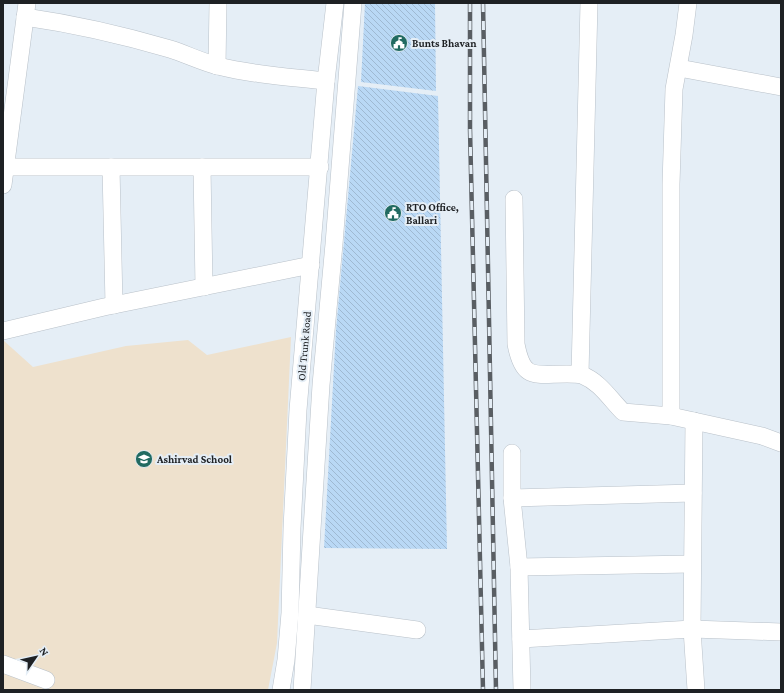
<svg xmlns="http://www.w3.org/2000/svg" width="784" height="693" viewBox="0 0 784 693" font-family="'Crimson Pro',serif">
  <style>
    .education { fill: #eee1cd }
    .building { fill: url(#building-back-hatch) }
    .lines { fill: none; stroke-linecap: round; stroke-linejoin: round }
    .minor-casing { stroke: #b9c1c9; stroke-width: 18 }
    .minor { stroke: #fff; stroke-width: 17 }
    .rail-casing { stroke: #595e63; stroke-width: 4.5 }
    .rail { stroke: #e5eef6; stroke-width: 3; stroke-dasharray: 9; stroke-linecap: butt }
    .labels { text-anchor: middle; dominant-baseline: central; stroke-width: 4; stroke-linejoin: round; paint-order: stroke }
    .poi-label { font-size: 11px; font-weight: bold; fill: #1e2124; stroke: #e5eef6; text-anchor: start }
    .street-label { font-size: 11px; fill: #1e2124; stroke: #e5eef6 }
  </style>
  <defs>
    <pattern id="building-back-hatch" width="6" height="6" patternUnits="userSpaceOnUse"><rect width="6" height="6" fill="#b9d8f5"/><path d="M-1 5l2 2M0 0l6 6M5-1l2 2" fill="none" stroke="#9fb9d2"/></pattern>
  </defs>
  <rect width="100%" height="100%" fill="#e5eef6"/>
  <path class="education" d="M291,337L277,643L268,690H3V340L33,367L126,346L188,340L207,355Z"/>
  <g class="building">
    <path d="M365,3H435L436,91L361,82Z"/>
    <path d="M358,86L438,96L447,549L324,548L336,330Z"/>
  </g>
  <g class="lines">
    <g class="minor-casing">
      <g id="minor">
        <path d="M25,17C74,24 122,35 170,49C186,54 202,62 218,66C254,75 290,77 326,81"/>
        <path d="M217,66L218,3"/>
        <path d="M679,68L781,87"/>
        <path d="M5,167H320"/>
        <path d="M111,167L114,305"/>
        <path d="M202,167L204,287"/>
        <path d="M3,185L27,3"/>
        <path d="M514,199L516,344C523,381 534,374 567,374C571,374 578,374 582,375C600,382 610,399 623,412L671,416L762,436L781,443"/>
        <path d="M3,331L104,307L311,265"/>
        <path d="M580,374L589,3"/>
        <path d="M671,416V184L674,89L684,35L688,3"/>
        <path d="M694,421L692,629L696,690"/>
        <path d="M512,453V498L519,567L522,690"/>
        <path d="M512,498L693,493"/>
        <path d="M519,567L692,564"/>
        <path d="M307,615L417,630"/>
        <path d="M521,639L692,629L781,632"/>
        <path d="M3,664L46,680"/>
        <path d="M281,690L286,660L290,613L292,528L298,410L326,81L335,3"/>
        <path d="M302,690L321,385L334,244L353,3"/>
      </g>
    </g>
    <use href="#minor" class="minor"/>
    <g class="rail-casing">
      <g id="rail">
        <path d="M470,3V129L483,690"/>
        <path d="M483,3L496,690"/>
      </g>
    </g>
    <use href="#rail" class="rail"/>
  </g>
  <defs>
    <g id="civic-disc" transform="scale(0.9)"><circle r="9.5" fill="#216a61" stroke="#e5eef6"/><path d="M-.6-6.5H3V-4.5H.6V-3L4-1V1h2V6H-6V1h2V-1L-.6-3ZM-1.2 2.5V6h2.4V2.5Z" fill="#fff"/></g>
    <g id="school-disc" transform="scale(0.9)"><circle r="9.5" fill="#216a61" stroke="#e5eef6"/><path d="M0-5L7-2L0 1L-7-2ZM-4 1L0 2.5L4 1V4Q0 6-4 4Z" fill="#fff"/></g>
  </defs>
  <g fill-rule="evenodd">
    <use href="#civic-disc" x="399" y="43"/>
    <use href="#civic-disc" x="393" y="213"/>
    <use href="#school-disc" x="144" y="459"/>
  </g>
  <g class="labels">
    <g class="poi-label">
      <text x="412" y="43">Bunts Bhavan</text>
      <text x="406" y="207">RTO Office,<tspan x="406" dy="13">Ballari</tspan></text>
      <text x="157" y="459">Ashirvad School</text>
    </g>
    <g class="street-label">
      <text transform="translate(304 346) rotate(-85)">Old Trunk Road</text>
    </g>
  </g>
  <rect width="784" height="693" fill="none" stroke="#1e2124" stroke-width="8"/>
  <g transform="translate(36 657) rotate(56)" stroke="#e5eef6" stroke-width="3" paint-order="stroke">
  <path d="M0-3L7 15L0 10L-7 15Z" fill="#1e2124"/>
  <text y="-6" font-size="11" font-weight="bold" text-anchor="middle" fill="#1e2124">N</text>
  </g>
</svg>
